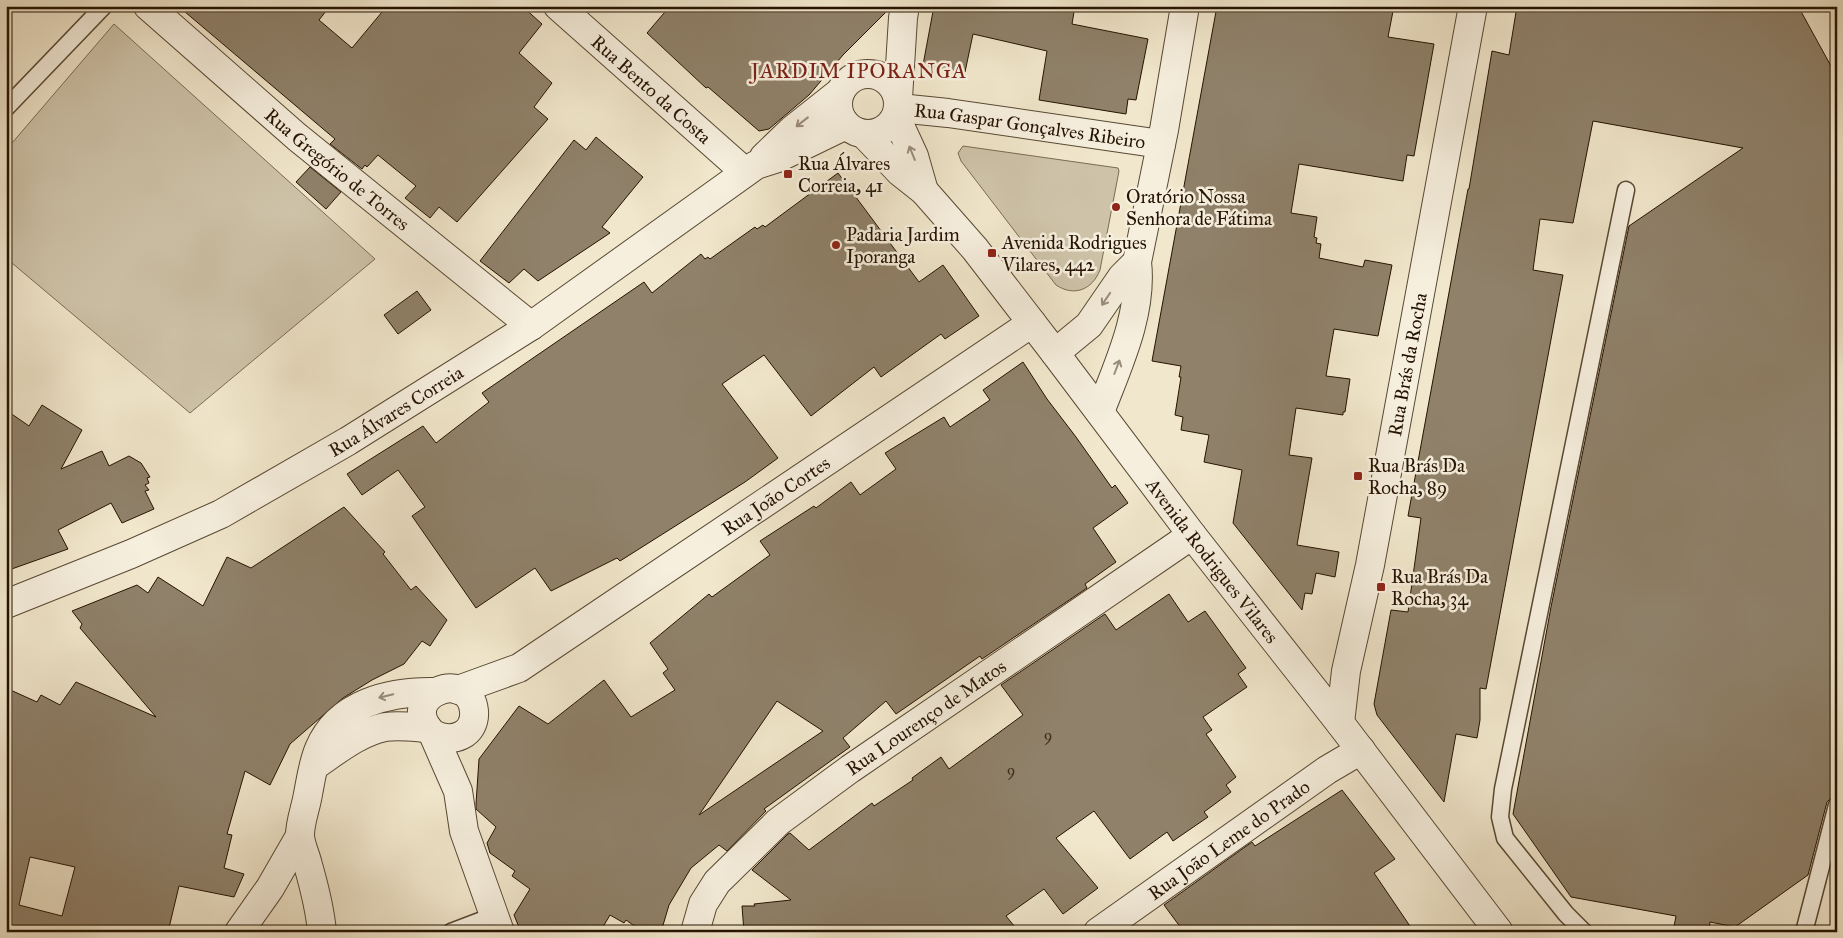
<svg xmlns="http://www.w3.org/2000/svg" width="1843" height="938" viewBox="0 0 1843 938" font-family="'IM FELL Great Primer',serif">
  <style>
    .green { fill: #cec3a9; stroke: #7a6b54 }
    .building { fill: #8f816a; stroke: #251300; fill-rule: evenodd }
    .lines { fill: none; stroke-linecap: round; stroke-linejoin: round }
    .service-casing { stroke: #584833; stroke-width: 19 }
    .minor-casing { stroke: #584833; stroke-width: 30 }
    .service { stroke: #f6efde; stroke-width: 16 }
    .minor { stroke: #f6efde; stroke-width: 28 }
    .oneway { stroke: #988c7a }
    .poi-dot { fill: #8f2418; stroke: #f6efde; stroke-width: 2 }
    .labels { text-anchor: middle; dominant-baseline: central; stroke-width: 5; stroke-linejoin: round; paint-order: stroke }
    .number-label { font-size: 16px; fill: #402e1a }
    .street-label { font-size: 19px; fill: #251300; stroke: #f6efde }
    .poi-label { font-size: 19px; fill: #251300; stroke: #f6efde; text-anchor: start }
    .quarter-label { font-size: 21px; letter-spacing: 1px; fill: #7a1f14; stroke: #f6efde }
  </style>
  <rect width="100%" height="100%" fill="#f1e7cc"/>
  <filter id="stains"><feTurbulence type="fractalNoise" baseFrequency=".004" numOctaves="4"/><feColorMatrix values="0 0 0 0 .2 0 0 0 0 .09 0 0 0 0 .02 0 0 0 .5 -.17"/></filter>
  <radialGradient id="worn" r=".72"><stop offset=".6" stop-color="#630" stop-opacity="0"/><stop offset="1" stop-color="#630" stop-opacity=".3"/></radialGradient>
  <g class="green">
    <path d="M114,24L375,259L190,413L6,258V150Z"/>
    <path d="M963,146L1118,168L1119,171L1100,270C1092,290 1074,297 1056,285L961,161L958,153Z"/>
  </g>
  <g class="building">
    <path d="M178,6H330L319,20L352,48L387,6H522L542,24L519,53L552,83L534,107L548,119L457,222L439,207L430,218L405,198L416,186L378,155L367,167L365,165L362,169L330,144L335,139Z"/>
    <path d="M670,6H889V9L843,55L809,95L769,129L759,131L708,87L706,88L647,33Z"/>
    <path d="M934,6H1075L1072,24L1148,39L1136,100L1128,99L1126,114L1039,100L1047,51L973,34L965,72L923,65Z"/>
    <path d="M1217,6H1394L1388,37L1434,44L1414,156L1407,155L1403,181L1299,164L1291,213L1317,217L1314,237L1317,238L1316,243L1321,244L1319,258L1363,267L1365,260L1392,265L1378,336L1334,329L1326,376L1350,379L1345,412H1343V415L1296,408L1289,455L1312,458L1297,545L1339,552L1335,577L1316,573L1312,594L1305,593L1302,610L1233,523L1242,470L1204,462L1209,435L1181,430L1183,417L1175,415L1181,377H1179L1181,366L1152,361Z"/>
    <path d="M1517,6H1798L1837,77V775L1833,796L1827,802L1808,875L1735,927L1710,922L1709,932H1673L1676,916L1571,897L1513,814L1551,607L1629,226L1743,148L1593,121L1573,223L1540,219L1533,270L1563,275L1486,689L1480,688V720L1477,738L1456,734L1444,802L1377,715L1374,704L1391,610L1408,612L1421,518L1408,516L1468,189H1469L1492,51L1509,55Z"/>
    <path d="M596,137L643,177L602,227L610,233L538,281L524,269L509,283L480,261L574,140L586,150Z"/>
    <path d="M310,167L341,192L326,209L296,182Z"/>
    <path d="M838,173L919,282L943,265L979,316L945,339L941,334L881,377L874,367L811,416L764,355L722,384L778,458L745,482L620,561L617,558L551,591L535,568L476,608L412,516L425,507L398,470L362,495L347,474L423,426L436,443L489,402L482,393L644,282L652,293L701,254L705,259L708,257L710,259L755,227L757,229L763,225L765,227Z"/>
    <path d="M417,291L431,310L398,334L384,315Z"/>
    <path d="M1023,362L1047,399L1076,437L1112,488L1115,485L1128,503L1093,528L1116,562L1085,584L1087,588L982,659L980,656L896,714L886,701L843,738L850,747L764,809L766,811L727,851L719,845L691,868L669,905L661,932H643L626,920L624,923L610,915L600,932H521L514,915L530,889L512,876L515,871L490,853L487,843L496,827L476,809V804L479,759L519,706L548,724L604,680L631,717L675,690L663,673L668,669L650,643L709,594L712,597L770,555L760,541L814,506L816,508L851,482L860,495L896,469L885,453L944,417L950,427L990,400L983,390ZM777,701L823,731L699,815Z"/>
    <path d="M42,405L82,430L61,469L102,451L109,466L129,456L141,463L150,477L147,478L149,483L145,485L149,490L145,491L154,509L122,523L111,503L58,530L68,549L6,571V410L29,426Z"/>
    <path d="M344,507L385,552L383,554L411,590L416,586L447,620L430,646L422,641L404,664L372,680L343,698L290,744L270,785L245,771L227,834L232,835L224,868L244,874L234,897L179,886L168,932H6V688L37,702L41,695L60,705L76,682L156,717L80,628L82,624L72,611L137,585L148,593L158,577L203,606L227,557L251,568ZM30,857L75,867L62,916L19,905Z"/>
    <path d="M1169,594L1188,622L1205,611L1246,668L1238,674L1247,687L1203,717L1212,730L1206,734L1236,777L1226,785L1231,792L1204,812L1208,817L1173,841L1167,832L1130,859L1094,811L1056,838L1098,888L1063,914L1044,889L1006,916L1019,932H811L809,927L783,932H744L742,906H755L754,904L791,900L752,870L788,834L790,833L809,850L872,803L874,806L913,780L912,778L941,757L949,769L1023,715L1001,685L1105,614L1116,630Z"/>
    <path d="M1342,790L1395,859L1374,873L1414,932H1184L1164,905L1252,842L1255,846Z"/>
  </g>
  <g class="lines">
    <g class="service-casing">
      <g id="service">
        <path d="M6,108L104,6"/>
        <path d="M451,932L493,916"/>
        <path d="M1584,932L1566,914L1505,838L1500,817L1503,789L1626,190"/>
        <path d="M1804,932L1837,805"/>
      </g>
    </g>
    <g class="minor-casing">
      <g id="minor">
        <path id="s1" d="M148,6L297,137L531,326"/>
        <path id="s2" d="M558,6L745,172"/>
        <circle cx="868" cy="104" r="30"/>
        <path d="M898,98L903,18L905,6"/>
        <path id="s3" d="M899,108L948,113L1161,144"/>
        <path d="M896,117L914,156L924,191"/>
        <path id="s4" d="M864,134L900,172L924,191L975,249L1055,353L1192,535L1340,723L1499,932"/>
        <path d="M764,157L792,130L840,92"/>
        <path d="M1055,353L1089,325L1122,277L1137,262"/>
        <path d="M1100,412C1118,365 1143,313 1137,262L1164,130L1185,6"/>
        <path id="s5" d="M6,604L131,554L221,514L348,441L531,326L756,165L778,158L846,125"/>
        <path id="s6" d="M458,690L519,668L1032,323"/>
        <path id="s7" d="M1340,723L1346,671L1370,565L1473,6"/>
        <path d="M433,734C452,744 476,735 474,711C470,666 394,696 433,734L458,791L464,831L500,932"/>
        <path d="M314,766C335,752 359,732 385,727C399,725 413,727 427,728"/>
        <path d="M239,932L270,888L300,836"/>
        <path d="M322,932C320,909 314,886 308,865C306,856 300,844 300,835C300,822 306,807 308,794C311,779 313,763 319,749C338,703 390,691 435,692"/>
        <path id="s8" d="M695,932L703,904L717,882L778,822L850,769L1192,535"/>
        <path id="s9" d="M1098,932L1327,770L1361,750"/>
      </g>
    </g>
    <use href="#service" class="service"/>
    <use href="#minor" class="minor"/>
  </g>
  <defs><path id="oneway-shaft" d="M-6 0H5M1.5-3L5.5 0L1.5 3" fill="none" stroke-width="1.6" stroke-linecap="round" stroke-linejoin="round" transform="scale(1.25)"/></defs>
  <g class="oneway">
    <use href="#oneway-shaft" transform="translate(802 122) rotate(142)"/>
    <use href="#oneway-shaft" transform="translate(912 153) rotate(-112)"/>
    <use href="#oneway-shaft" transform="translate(1106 299) rotate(124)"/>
    <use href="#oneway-shaft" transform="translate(1117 367) rotate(-69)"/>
    <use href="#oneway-shaft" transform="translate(386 696) rotate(166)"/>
  </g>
  <g class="poi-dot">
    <rect x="783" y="169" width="10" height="10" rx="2.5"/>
    <circle cx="1116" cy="207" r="5"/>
    <circle cx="836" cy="245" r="5"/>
    <rect x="987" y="248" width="10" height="10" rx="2.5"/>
    <rect x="1353" y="471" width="10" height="10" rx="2.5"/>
    <rect x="1376" y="582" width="10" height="10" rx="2.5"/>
  </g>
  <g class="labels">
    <g class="number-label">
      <text x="1048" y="735">9</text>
      <text x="1011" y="770">9</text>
    </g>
    <g class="street-label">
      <text stroke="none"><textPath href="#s2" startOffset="125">Rua Bento da Costa</textPath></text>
      <text stroke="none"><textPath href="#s3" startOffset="132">Rua Gaspar Gonçalves Ribeiro</textPath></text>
      <text stroke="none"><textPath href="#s1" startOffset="250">Rua Gregório de Torres</textPath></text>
      <text stroke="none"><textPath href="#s7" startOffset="365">Rua Brás da Rocha</textPath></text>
      <text stroke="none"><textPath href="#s5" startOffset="436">Rua Álvares Correia</textPath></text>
      <text stroke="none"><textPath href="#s6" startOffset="374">Rua João Cortes</textPath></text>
      <text stroke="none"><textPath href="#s4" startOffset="552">Avenida Rodrigues Vilares</textPath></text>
      <text stroke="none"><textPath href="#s8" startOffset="322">Rua Lourenço de Matos</textPath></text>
      <text stroke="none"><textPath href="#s9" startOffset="160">Rua João Leme do Prado</textPath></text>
    </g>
    <g class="poi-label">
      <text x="798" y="163">Rua Álvares<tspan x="798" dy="22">Correia, 41</tspan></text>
      <text x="1126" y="196">Oratório Nossa<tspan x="1126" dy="22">Senhora de Fátima</tspan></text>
      <text x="846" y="234">Padaria Jardim<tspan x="846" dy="22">Iporanga</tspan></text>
      <text x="1002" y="242">Avenida Rodrigues<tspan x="1002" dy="22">Vilares, 442</tspan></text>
      <text x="1368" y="465">Rua Brás Da<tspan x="1368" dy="22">Rocha, 89</tspan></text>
      <text x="1391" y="576">Rua Brás Da<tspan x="1391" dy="22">Rocha, 34</tspan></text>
    </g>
    <g class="quarter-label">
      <text x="859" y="71">JARDIM IPORANGA</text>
    </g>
  </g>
  <rect width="1843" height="938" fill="none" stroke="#f1e7cc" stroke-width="25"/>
  <rect x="8" y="8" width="1828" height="923" fill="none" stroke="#251300" stroke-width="2.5"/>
  <rect x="12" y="12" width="1818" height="913" fill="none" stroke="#251300"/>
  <rect width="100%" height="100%" filter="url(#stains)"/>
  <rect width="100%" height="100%" fill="url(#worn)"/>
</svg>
